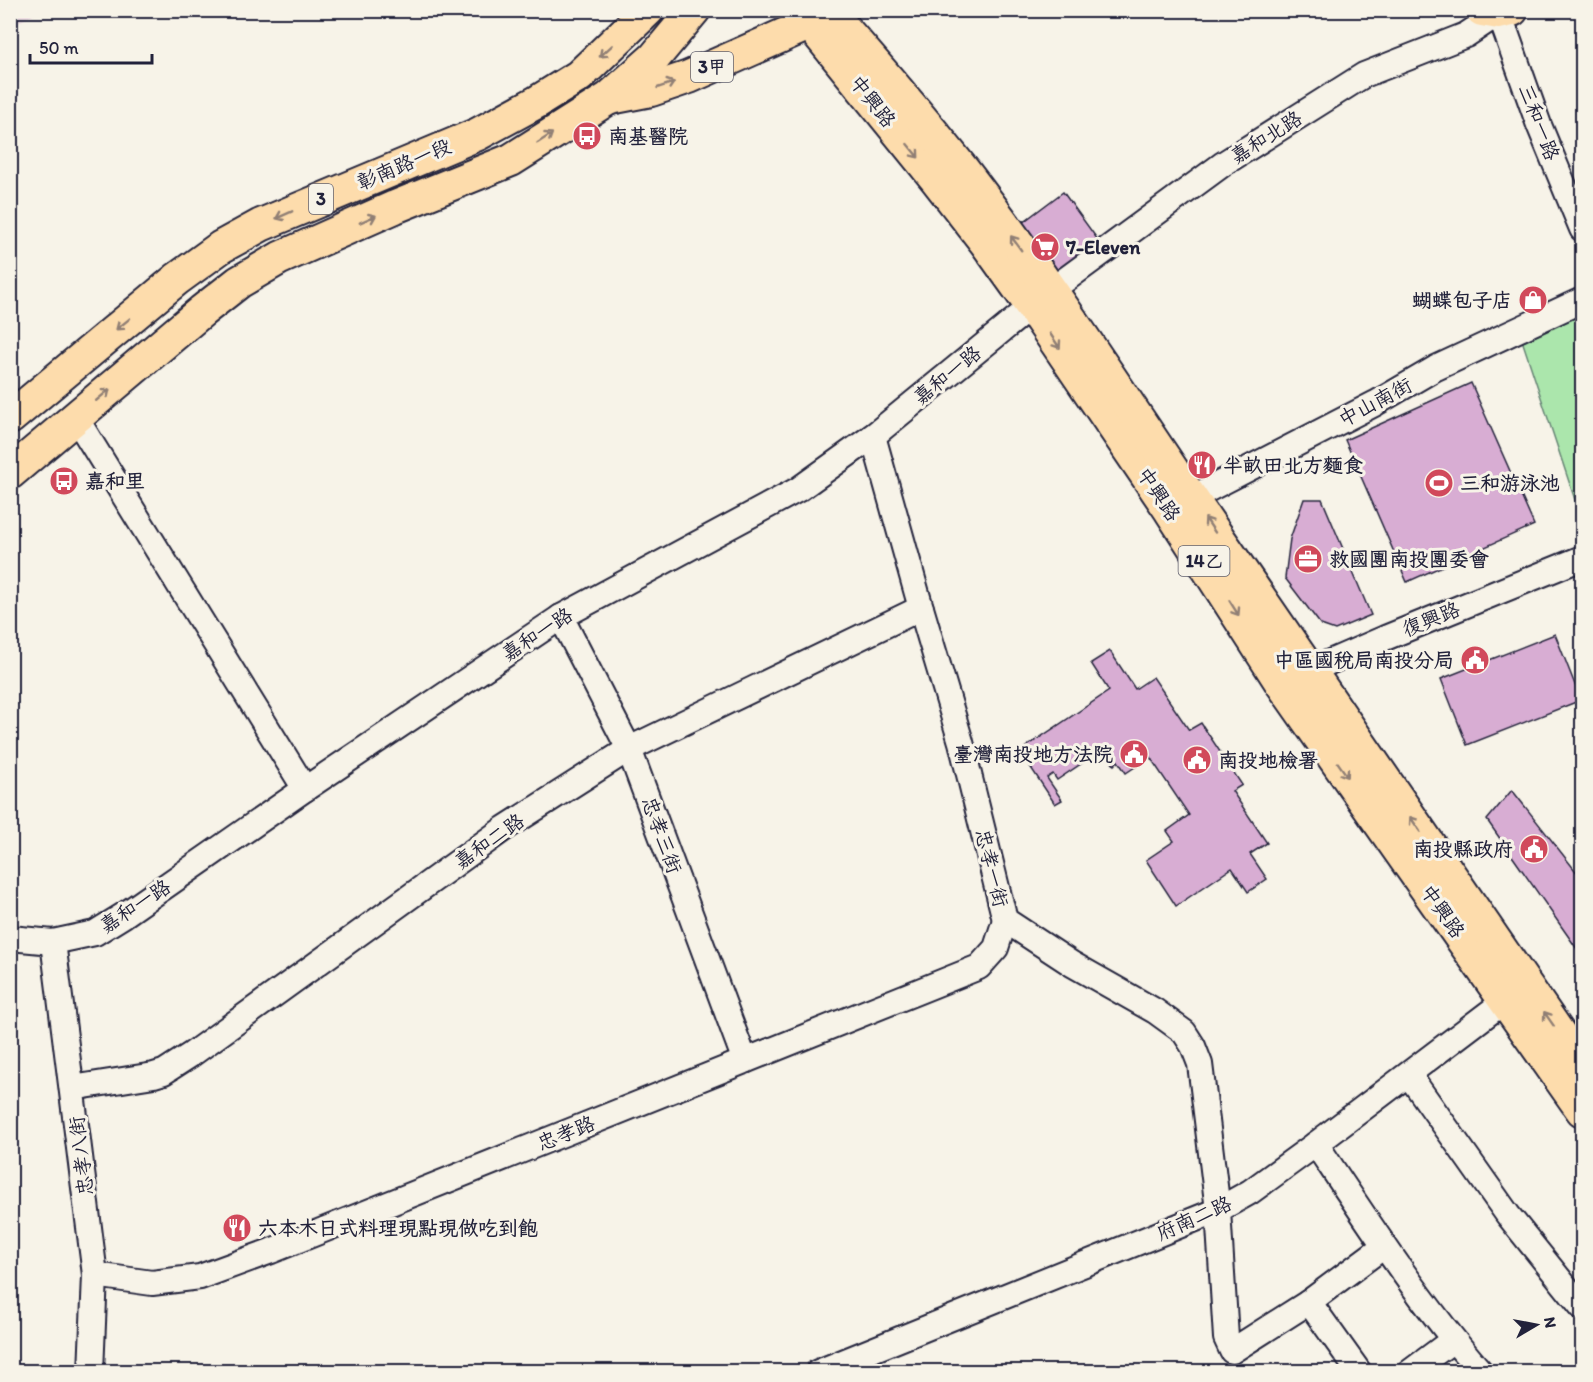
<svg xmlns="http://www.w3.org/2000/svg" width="1593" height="1382" viewBox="0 0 1593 1382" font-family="Itim,'LXGW WenKai TC',sans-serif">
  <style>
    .built { fill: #eedee2 }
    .green { fill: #abe6ac; stroke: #668474; stroke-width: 1.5 }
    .building { fill: #d8add3; stroke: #22223b; stroke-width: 1.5 }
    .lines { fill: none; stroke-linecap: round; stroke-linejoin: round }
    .minor-casing { stroke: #22223b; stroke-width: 28 }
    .major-casing { stroke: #22223b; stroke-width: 36 }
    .minor { stroke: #f7f3e8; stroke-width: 24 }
    .major { stroke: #fddcac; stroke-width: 32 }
    .oneway { stroke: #907f74 }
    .labels { text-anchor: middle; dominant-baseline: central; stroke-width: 6; stroke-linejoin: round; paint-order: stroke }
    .shield { fill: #f7f3e8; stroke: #62616f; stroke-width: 1.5 }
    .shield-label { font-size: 18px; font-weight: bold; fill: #22223b }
    .street-label { font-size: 20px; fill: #22223b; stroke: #f7f3e8 }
    .poi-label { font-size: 20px; font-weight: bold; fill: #22223b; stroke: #f7f3e8; text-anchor: start }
  </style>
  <rect width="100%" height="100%" fill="#f7f3e8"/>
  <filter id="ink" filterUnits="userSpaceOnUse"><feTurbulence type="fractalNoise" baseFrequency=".0167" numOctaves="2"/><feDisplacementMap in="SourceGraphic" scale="12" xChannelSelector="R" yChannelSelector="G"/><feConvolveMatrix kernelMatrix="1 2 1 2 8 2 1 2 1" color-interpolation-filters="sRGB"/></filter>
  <g filter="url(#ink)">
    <path class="built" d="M11,10H41V11L11,26Z"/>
    <path class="green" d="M1582,307V521L1520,334Z"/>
    <g class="building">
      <path d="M1063,192L1098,240L1053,274L1018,226Z"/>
      <path d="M1471,383L1534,525L1407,582L1345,440Z"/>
      <path d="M1304,499H1322L1371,615L1335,630L1321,625L1285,578L1290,539Z"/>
      <path d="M1555,634L1581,700L1467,745L1441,679Z"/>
      <path d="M1110,651L1135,689L1153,677L1189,730L1201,723L1242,785L1232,791L1267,843L1250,854L1267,879L1248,892L1232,868L1176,906L1146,860L1174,841L1167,831L1189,815L1150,757L1126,773L1118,761L1114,765L1103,749L1057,780L1053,774L1047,778L1062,800L1055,804L1020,751L1109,691L1091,663Z"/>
      <path d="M1512,790L1582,879V956L1487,820Z"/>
    </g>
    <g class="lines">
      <g class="minor-casing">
        <g id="minor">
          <path d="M76,418L305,789"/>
          <path d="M873,436L921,608L961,742L1005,920L1072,964L1155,1011L1184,1032L1193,1046L1200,1064L1218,1210L1226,1338L1232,1351L1309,1302L1384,1246"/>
          <path d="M1178,505L1376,403L1436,368L1582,300"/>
          <path d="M561,617L629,749L745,1061"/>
          <path d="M1295,677L1385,638L1582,558"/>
          <path d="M10,938L53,942L95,933L124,915L305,789L561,617L799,489L873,436L1050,291L1223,164L1364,75L1466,35L1499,13L1539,125L1582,229"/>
          <path d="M53,942L95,1275L91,1372"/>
          <path d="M1409,1075L1508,1215L1582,1307"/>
          <path d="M72,1088L154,1075L164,1072L192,1054L505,828L629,749L921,608"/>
          <path d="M1316,1144C1368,1222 1419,1301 1481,1372"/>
          <path d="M95,1275L152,1283L200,1277L271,1251L979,967L996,948L1005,920"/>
          <path d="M1309,1302L1359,1372"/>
          <path d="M818,1372L1218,1210L1250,1192L1316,1144L1506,1000L1521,993"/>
          <path d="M1410,1372L1453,1340"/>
        </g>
      </g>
      <g class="major-casing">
        <g id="major">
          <path d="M799,10L936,179L986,243L1032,307L1170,510L1282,684L1582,1110"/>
          <path d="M828,10C875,64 923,118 967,175C1049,282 1122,396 1198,508C1326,695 1453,882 1582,1067"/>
          <path d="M1482,10L1499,13L1512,10"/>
          <path d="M610,98L651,90L689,77L829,15"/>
          <path d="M10,418L177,279L221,247L261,225L478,134L537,102L579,76L648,10"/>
          <path d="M10,473L202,311L239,282L280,258L395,207L511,160L609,98L654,58L694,10"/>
        </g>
      </g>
      <use href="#minor" class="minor"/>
      <use href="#major" class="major"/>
    </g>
    <defs><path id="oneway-shaft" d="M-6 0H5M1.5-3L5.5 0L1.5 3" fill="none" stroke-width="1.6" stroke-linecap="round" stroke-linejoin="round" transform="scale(1.5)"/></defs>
    <g class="oneway">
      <use href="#oneway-shaft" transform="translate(606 51) rotate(138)"/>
      <use href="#oneway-shaft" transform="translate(666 85) rotate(-19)"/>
      <use href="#oneway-shaft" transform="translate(545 138) rotate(-33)"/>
      <use href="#oneway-shaft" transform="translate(913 151) rotate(51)"/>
      <use href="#oneway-shaft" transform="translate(284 215) rotate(156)"/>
      <use href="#oneway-shaft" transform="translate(368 219) rotate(-24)"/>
      <use href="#oneway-shaft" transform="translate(1016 243) rotate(-126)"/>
      <use href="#oneway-shaft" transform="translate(123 324) rotate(141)"/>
      <use href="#oneway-shaft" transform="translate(1055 341) rotate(56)"/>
      <use href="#oneway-shaft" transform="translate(103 395) rotate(-40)"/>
      <use href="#oneway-shaft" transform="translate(1210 525) rotate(-124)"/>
      <use href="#oneway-shaft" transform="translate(1234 608) rotate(58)"/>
      <use href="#oneway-shaft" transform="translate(1343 770) rotate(55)"/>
      <use href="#oneway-shaft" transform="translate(1415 824) rotate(-124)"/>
      <use href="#oneway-shaft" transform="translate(1549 1019) rotate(-125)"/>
    </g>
  </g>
  <defs>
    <g id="bus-disc" transform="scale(1.5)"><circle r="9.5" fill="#d1495b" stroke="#f7f3e8"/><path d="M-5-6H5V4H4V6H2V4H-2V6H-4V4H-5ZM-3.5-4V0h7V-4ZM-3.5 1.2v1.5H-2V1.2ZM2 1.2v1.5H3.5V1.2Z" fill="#fff"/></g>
    <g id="supermarket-disc" transform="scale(1.5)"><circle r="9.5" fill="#d1495b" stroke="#f7f3e8"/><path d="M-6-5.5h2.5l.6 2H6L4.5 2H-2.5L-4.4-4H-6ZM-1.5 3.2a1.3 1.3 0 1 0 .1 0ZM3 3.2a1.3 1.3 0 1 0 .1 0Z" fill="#fff"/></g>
    <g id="shop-disc" transform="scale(1.5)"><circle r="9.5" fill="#d1495b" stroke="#f7f3e8"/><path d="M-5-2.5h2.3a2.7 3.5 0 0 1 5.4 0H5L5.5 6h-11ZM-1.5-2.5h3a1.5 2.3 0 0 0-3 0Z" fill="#fff"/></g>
    <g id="restaurant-disc" transform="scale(1.5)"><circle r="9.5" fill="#d1495b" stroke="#f7f3e8"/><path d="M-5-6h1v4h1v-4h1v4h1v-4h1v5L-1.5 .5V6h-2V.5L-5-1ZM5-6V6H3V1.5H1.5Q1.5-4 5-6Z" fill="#fff"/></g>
    <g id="stadium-disc" transform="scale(1.5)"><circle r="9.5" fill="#d1495b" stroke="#f7f3e8"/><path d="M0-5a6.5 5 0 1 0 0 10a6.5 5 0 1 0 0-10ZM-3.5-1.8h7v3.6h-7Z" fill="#fff"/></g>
    <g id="office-disc" transform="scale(1.5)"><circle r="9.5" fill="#d1495b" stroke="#f7f3e8"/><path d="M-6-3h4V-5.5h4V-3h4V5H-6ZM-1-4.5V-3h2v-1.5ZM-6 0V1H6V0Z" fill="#fff"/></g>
    <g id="civic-disc" transform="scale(1.5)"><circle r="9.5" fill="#d1495b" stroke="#f7f3e8"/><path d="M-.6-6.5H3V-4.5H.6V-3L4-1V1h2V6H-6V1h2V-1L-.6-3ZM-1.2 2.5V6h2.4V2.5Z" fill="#fff"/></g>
  </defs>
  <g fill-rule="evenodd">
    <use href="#bus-disc" x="587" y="136"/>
    <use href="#supermarket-disc" x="1045" y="247"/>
    <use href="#shop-disc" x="1533" y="300"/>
    <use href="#restaurant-disc" x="1202" y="465"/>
    <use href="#bus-disc" x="64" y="481"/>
    <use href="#stadium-disc" x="1439" y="483"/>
    <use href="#office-disc" x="1308" y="559"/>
    <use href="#civic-disc" x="1475" y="660"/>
    <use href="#civic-disc" x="1134" y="754"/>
    <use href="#civic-disc" x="1197" y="760"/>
    <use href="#civic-disc" x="1534" y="849"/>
    <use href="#restaurant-disc" x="237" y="1228"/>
  </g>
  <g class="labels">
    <g class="shield">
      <rect x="691" y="52" width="42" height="30" rx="4.5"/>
      <rect x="309" y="184" width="24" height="30" rx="4.5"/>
      <rect x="1178.5" y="546" width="51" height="30" rx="4.5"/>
    </g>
    <g class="shield-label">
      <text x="712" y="67">3甲</text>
      <text x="321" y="199">3</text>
      <text x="1204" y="561">14乙</text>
    </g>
    <g class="street-label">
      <text transform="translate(873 101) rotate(52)">中興路</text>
      <text transform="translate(1539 122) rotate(69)">三和一路</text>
      <text transform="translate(1266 137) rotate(-32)">嘉和北路</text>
      <text transform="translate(404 164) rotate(-23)">彰南路一段</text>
      <text transform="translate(947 375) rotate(-39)">嘉和一路</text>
      <text transform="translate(1375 402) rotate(-28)">中山南街</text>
      <text transform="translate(1159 494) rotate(56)">中興路</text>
      <text transform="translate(1431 619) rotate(-22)">復興路</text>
      <text transform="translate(537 634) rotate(-33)">嘉和一路</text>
      <text transform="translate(662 835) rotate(70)">忠孝三街</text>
      <text transform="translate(489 841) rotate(-35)">嘉和二路</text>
      <text transform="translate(992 868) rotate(76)">忠孝一街</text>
      <text transform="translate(135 906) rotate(-33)">嘉和一路</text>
      <text transform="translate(1443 911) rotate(55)">中興路</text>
      <text transform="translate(566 1133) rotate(-22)">忠孝路</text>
      <text transform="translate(81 1156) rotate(-97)">忠孝八街</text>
      <text transform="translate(1194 1218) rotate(-24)">府南二路</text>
    </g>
    <g class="poi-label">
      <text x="608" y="136">南基醫院</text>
      <text x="1066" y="247">7-Eleven</text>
      <text x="1512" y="300" text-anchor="end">蝴蝶包子店</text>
      <text x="1223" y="465">半畝田北方麵食</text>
      <text x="85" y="481">嘉和里</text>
      <text x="1460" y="483">三和游泳池</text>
      <text x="1329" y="559">救國團南投團委會</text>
      <text x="1454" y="660" text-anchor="end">中區國稅局南投分局</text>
      <text x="1113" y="754" text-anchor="end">臺灣南投地方法院</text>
      <text x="1218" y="760">南投地檢署</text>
      <text x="1513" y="849" text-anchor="end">南投縣政府</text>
      <text x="258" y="1228">六本木日式料理現點現做吃到飽</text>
    </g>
  </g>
  <rect width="1593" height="1382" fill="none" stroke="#f7f3e8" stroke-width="36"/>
  <rect x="18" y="18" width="1557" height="1346" fill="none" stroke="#22223b" stroke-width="2" filter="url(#ink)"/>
  <g transform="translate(1536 1325) rotate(80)" stroke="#f7f3e8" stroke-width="4.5" paint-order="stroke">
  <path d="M0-4.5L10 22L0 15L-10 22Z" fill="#22223b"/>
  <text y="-9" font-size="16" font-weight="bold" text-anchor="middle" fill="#22223b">N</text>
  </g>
  <path d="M30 54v9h122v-9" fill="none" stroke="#22223b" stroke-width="3"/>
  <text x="39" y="54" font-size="18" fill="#22223b" stroke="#f7f3e8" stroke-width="4.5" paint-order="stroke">50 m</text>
</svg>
